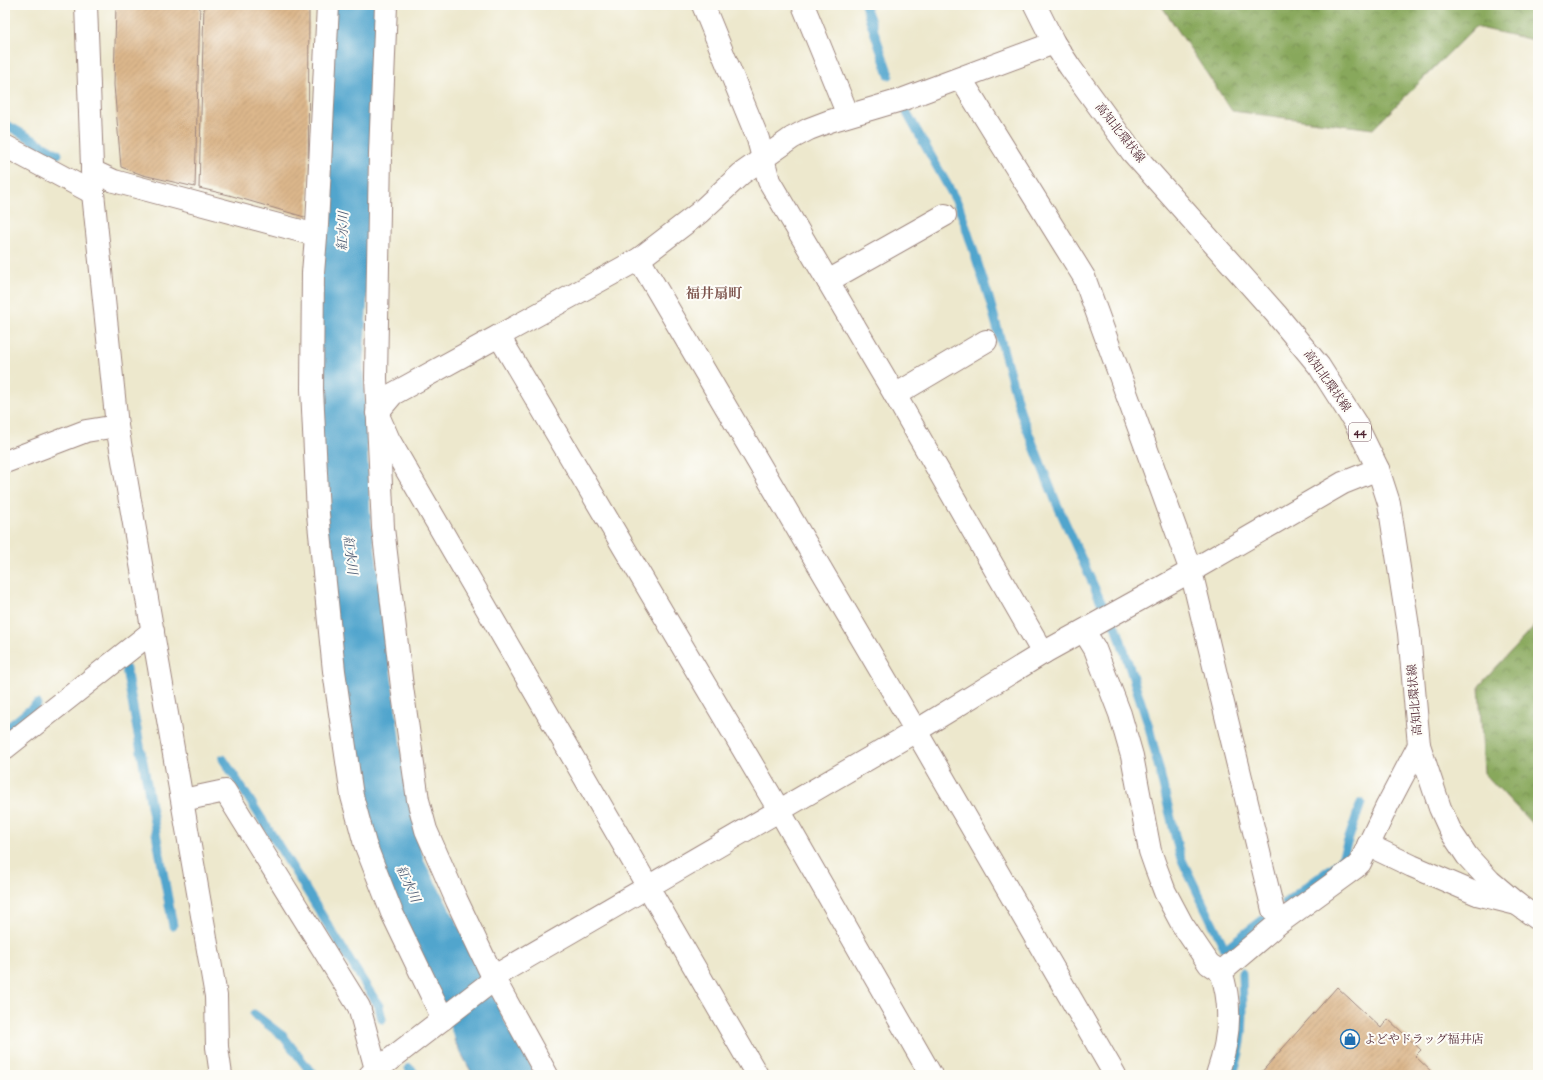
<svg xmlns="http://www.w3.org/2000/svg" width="1543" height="1080" viewBox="0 0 1543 1080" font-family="'IM FELL DW Pica','Noto Serif JP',serif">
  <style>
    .forest { fill: url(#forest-crowns); stroke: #696444 }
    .water { fill: url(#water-waves); stroke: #4e627c }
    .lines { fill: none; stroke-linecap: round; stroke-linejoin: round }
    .stream { stroke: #51a5cd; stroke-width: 9 }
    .river { stroke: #51a5cd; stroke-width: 53 }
    .building { fill: url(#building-hatch) }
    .minor-casing { stroke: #9c847c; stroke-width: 24 }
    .tertiary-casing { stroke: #9c847c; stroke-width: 24 }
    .primary-casing { stroke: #9c847c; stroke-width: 24 }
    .minor { stroke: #fff; stroke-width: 22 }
    .tertiary { stroke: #fff; stroke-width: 22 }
    .primary { stroke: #fff; stroke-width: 22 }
    .labels { text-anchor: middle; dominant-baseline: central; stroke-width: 4; stroke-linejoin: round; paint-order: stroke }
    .shield { fill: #fdfcf7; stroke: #806168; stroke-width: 1 }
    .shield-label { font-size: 11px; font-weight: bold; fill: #4a1f2b }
    .street-label { font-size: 12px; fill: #4a1f2b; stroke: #fdfcf7 }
    .poi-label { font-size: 12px; fill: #4a1f2b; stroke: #fdfcf7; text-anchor: start }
    .water-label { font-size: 13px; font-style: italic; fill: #4d5b74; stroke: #fdfcf7 }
    .quarter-label { font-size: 14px; font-weight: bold; fill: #7d544d; stroke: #fdfcf7 }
  </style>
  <defs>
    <pattern id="forest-crowns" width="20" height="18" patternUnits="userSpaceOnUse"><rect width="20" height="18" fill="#88a85c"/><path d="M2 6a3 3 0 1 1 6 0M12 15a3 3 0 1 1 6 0" fill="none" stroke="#71884c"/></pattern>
    <pattern id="water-waves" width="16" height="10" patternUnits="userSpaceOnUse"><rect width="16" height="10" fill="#51a5cd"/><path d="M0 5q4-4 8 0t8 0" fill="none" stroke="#4586a7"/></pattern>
    <pattern id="building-hatch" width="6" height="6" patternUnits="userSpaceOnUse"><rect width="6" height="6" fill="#dcb78c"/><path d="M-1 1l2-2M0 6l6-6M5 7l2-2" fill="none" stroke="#be9d79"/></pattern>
  </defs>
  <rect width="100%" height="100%" fill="#fdfcf7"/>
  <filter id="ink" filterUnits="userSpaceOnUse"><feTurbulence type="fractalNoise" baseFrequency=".025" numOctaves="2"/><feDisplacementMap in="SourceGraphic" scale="8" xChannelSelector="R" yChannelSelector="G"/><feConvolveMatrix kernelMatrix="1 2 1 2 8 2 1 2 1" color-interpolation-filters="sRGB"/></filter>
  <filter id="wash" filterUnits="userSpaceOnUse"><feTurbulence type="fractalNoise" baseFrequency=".012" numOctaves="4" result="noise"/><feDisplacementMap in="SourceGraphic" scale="16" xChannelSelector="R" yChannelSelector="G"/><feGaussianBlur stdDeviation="0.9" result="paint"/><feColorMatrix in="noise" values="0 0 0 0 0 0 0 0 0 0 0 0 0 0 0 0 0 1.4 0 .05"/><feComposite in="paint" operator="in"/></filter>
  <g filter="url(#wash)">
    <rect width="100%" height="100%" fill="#ede8cd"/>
    <g class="forest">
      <path d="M1161,5H1538V41L1475,27L1373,129L1232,111Z"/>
      <path d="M1538,622V830L1484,773L1479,686Z"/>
    </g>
    <path class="water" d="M485,1014L498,1016L532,1075H473L454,1040Z"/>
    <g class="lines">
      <g class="stream">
        <path d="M865,5L889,75"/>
        <path d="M907,113L959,206L989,298L1021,414L1056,502L1101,602L1118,632L1149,727L1180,856L1225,949"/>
        <path d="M5,124L58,154"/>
        <path d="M126,669L173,926"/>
        <path d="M5,730L37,704"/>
        <path d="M223,759C277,840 326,924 379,1006L382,1019"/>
        <path d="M1286,902L1341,861L1361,803"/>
        <path d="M1231,944L1264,919"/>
        <path d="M254,1014L283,1036L313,1075"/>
        <path d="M409,1068L416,1075"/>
        <path d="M1232,1075C1246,1043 1243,1007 1242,973"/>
      </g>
      <path class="river" d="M355,5L351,36L342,279L337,362L344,514L379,784L399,870L453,971L484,1039L506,1075"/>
    </g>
    <g id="blocks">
      <g class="building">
        <path d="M116,5H200L195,187L143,175L121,167L114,85Z"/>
        <path d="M204,5H309L308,218L229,195L199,188Z"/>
        <path d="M1337,987L1381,1028L1388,1019L1421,1050L1415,1056L1435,1075H1259Z"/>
      </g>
    </g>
  </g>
  <g filter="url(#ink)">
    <use href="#blocks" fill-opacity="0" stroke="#9c847c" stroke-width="1"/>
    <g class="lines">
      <g class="minor-casing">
        <g id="minor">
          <path d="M328,5L317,225L313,273L312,389L318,514L334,671L352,796L365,844L392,913L443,1019"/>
          <path d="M386,5L380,154L376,378L383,528L402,687L418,800L426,830L457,901L493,977L547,1075"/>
          <path d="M703,5L758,139L769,181L895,395L1043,653"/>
          <path d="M803,5L848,115"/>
          <path d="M961,79L1084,277L1191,571L1273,910"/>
          <path d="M5,146L93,193"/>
          <path d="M92,171L114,181L316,235"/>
          <path d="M639,259L916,731L1115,1075"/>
          <path d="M828,281L945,215"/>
          <path d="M499,336L779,810L931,1075"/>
          <path d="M895,395L986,341"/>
          <path d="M5,462L86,431L117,426"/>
          <path d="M1084,631L1095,649L1120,714L1132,756L1150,851L1156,868L1165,892L1182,924L1209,964L1221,972"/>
          <path d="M5,748L153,631"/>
          <path d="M183,800L225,791L359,1007L376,1069L382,1075"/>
          <path d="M1368,845L1412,866L1477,894L1517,904"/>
          <path d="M370,1075L487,985L493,977L916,731L1043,653L1191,571L1343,483L1378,469"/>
          <path d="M757,1075L389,440L377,413L393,394L639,259L699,213L741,174L792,138L809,129L830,121L901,100L1054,43"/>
          <path d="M1217,1075C1229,1041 1233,1006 1221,972L1279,923L1356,867L1360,863L1387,806L1419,745"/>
        </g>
      </g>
      <g class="tertiary-casing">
        <path id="tertiary" d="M86,5L93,193L117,426L216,996L217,1047L221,1075"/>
      </g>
      <g class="primary-casing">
        <path id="primary" d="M1035,5L1054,43L1070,67L1132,152L1276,314L1319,366L1356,424L1378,469L1389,503L1409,633L1419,745L1440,808L1451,832L1467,856L1490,881L1517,904L1538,919"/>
      </g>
      <use href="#minor" class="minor"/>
      <use href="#tertiary" class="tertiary"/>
      <use href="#primary" class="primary"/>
    </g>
  </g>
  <defs>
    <g id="shop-ring" transform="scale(1)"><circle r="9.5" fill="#fdfcf7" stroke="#1f6fb2" stroke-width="1.5"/><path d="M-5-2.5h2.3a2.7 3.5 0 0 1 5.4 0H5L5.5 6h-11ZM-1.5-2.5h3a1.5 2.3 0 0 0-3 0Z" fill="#1f6fb2"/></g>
  </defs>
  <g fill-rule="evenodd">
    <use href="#shop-ring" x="1350" y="1039"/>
  </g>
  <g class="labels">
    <rect class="shield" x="1349" y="423" width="22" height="18" rx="3"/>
    <g class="shield-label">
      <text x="1360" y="432">44</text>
    </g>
    <g class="street-label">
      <text transform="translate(1120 133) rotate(52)">高知北環状線</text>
      <text transform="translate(1327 381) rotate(55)">高知北環状線</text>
      <text transform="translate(1415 700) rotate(-95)">高知北環状線</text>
    </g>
    <g class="poi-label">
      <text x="1364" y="1039">よどやドラッグ福井店</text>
    </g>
    <g class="water-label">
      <text transform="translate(343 231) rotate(-88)">紅水川</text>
      <text transform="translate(350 555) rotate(83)">紅水川</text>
      <text transform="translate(408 884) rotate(65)">紅水川</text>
    </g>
    <g class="quarter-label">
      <text x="714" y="294">福井扇町</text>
    </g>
  </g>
  <rect width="1543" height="1080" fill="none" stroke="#fdfcf7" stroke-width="20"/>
</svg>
